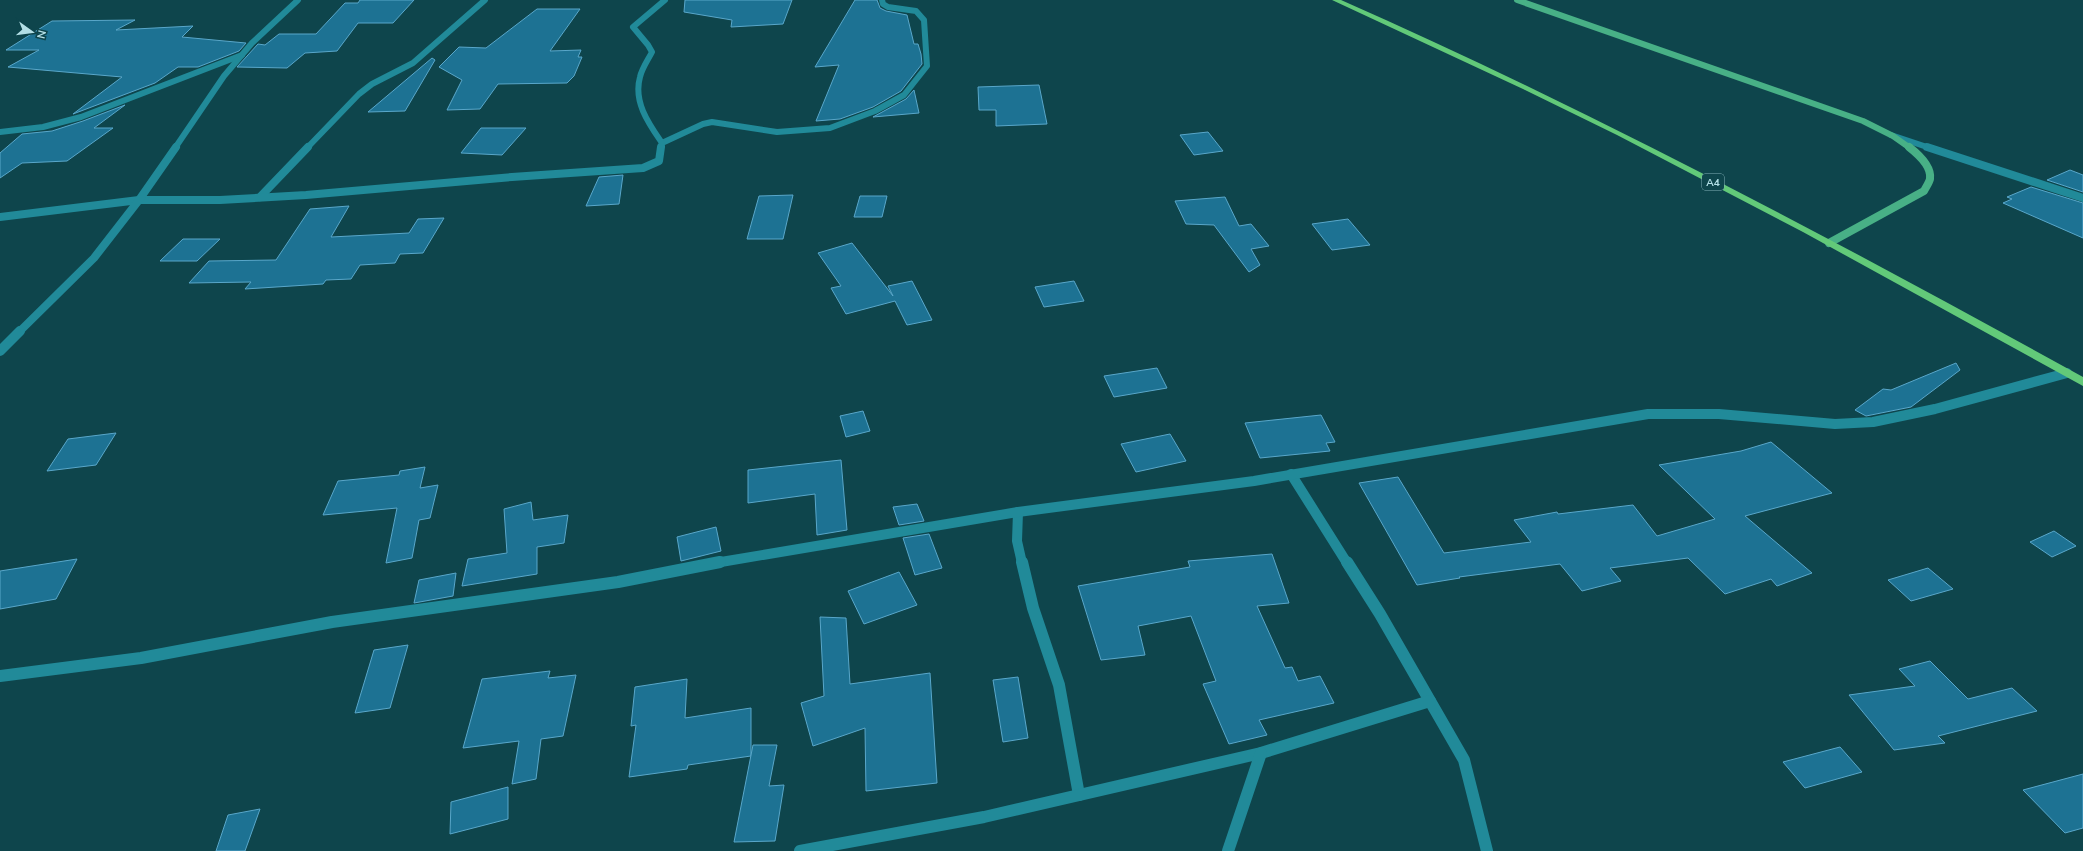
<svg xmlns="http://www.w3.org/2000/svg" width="2083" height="851" viewBox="0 0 2083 851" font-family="Mulish,sans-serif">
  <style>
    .building { fill: #1d7293; stroke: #59a7ca }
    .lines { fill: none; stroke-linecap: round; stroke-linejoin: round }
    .minor-far3 { stroke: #218a99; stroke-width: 6 }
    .minor-far2 { stroke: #218a99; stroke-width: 8 }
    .minor-far1 { stroke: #218a99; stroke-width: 10 }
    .minor { stroke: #218a99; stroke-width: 12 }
    .major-far1 { stroke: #48b086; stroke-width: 6 }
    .major { stroke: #48b086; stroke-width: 8 }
    .highway { fill: #62c979; fill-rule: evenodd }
    .labels { text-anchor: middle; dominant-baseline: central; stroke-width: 3.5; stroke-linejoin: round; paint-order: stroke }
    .shield { fill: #0e454c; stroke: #82b1b8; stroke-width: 1 }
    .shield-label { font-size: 10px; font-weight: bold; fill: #b3dfe6 }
  </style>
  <rect width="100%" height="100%" fill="#0e454c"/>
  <g class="building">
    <path d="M360,0H414L393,23H358L337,51L305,53L287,68L237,67L258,44L265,45L279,34H316L345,3H358Z"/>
    <path d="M685,0H792L783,24L731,27L732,20L684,12Z"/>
    <path d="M855,0H877L880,8L886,11L907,15L914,44H918L921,54L922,64L901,91L873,107L840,119L816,121L839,65L815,67Z"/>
    <path d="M537,9H580L550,51L581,50L578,57H582L574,76L567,83L498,84L480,109L447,110L462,80L439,67L459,47L486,48Z"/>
    <path d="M135,20L116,30L193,26L182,37L246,43L239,51L198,67H178L155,83L73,114L122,77L8,67L39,50H6L52,21Z"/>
    <path d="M432,58L435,60L405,111L368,112Z"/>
    <path d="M1039,85L1047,124L996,126V110H979L978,87Z"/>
    <path d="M914,90L919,113L873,117L906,99Z"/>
    <path d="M125,105L94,128H113L67,161L22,163L0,178V153L22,134L52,131L83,121Z"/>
    <path d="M481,128H526L502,155L461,153Z"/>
    <path d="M1208,132L1223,151L1194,155L1180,135Z"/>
    <path d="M2070,170L2083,175V192L2047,180Z"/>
    <path d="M623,175L619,204L586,206L599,177Z"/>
    <path d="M2031,187L2083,203V238L2003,203L2012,199L2007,197Z"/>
    <path d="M793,195L783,239H747L759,196Z"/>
    <path d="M860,196H887L882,217H854Z"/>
    <path d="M1225,197L1239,226L1251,224L1269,246L1251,249L1260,265L1249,272L1214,225L1186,224L1175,201Z"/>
    <path d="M349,206L331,237L409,233L418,219L444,218L423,253L400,254L395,263L360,265L351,279L326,280L323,284L245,289L251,282L189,283L209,261L276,260L310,209Z"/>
    <path d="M1348,219L1370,245L1332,250L1312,224Z"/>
    <path d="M183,239H220L197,261H160Z"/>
    <path d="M852,243L893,296L888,286L912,281L932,320L907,325L895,301L846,314L831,288L841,286L818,253Z"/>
    <path d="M1074,281L1084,301L1044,307L1035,287Z"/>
    <path d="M1956,363L1960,370L1911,407L1866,416L1855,410L1883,389L1891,390Z"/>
    <path d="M1157,368L1167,388L1114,397L1104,376Z"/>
    <path d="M863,411L870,431L846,437L840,416Z"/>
    <path d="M1321,415L1335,442L1326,443L1330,451L1260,458L1245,423Z"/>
    <path d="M116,433L96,465L47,471L68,439Z"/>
    <path d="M1170,434L1186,461L1136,472L1121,444Z"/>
    <path d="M1771,442L1832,493L1745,516L1812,573L1777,586L1771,579L1725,594L1688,558L1610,568L1621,581L1582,591L1560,564L1459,577L1460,578L1417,585L1359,483L1398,477L1444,553L1531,542L1514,520L1557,512L1558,514L1633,505L1657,536L1715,519L1659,465L1741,451Z"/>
    <path d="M841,460L847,530L817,535L815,494L748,503V470Z"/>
    <path d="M425,467L420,488L438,485L430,518L419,520L412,558L386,563L397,508L323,515L338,481L399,475L400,471Z"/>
    <path d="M531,502L533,520L568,515L564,543L537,547V574L462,586L468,559L507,553L504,509Z"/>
    <path d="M917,504L924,521L899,525L893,507Z"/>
    <path d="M716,527L721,551L681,561L677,537Z"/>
    <path d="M2054,531L2076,546L2052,557L2030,542Z"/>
    <path d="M929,534L942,568L915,575L903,538Z"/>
    <path d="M1272,554L1289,603L1257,606L1285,668L1292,667L1298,681L1320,676L1334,703L1259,720L1267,735L1229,744L1203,684L1216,681L1191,616L1138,626L1145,655L1101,660L1078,586L1190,567L1188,561Z"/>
    <path d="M77,559L56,599L0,609V571Z"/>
    <path d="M1928,568L1953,589L1911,601L1888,580Z"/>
    <path d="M899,572L917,605L864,624L848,591Z"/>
    <path d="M456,573L453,596L414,603L419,580Z"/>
    <path d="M820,617L846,618L850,684L930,673L937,783L866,791L865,728L813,746L801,703L824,696Z"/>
    <path d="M408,645L390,708L355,713L374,650Z"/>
    <path d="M1930,661L1968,699L2012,688L2037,711L1938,736L1945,743L1894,750L1849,695L1915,686L1899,669Z"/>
    <path d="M550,671L548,678L576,675L563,736L541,739L536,779L512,784L519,741L463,748L482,679Z"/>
    <path d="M1018,677L1028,738L1003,742L993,680Z"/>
    <path d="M687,679L685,718L751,708V756L688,765L687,769L629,777L636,725L631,726L635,687Z"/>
    <path d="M753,745H777L769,786L784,785L775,841L734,842Z"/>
    <path d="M1840,747L1862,772L1805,788L1783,762Z"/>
    <path d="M2083,774V828L2065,833L2023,790Z"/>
    <path d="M508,787V819L450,834L451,802Z"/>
    <path d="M260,809L245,851H216L228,815Z"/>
  </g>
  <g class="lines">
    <g class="minor-far3">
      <path d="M0,132L43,127L81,117L242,55"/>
      <path d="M1891,135L1930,148"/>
      <path d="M662,143L703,124L712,122L777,132L830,128L875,111L904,95L927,66L924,20L916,11L888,7L883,4L882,0"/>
      <path d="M175,148L224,76L252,43L298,0"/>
      <path d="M307,148L359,94L372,84L413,63L485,0"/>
      <path d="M661,148L662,143C649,124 633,102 640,77C642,68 648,60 652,52L648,45L633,27L665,0"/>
    </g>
    <g class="minor-far2">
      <path d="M1927,147L2083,198"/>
      <path d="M260,197L308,147"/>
      <path d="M0,217L139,200H220L306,195L512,177L643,168L659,161L661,147"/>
      <path d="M19,332L94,258L139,200L176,147"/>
    </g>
    <g class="minor-far1">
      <path d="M0,351L20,331"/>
      <path d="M1291,474L1347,563"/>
      <path d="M1018,512L1017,541L1022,563"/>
      <path d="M715,563L1018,512L1254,481L1648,414H1719L1835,424L1873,422L1935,409L2067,373"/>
    </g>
    <g class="minor">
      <path d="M1022,562L1033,608L1059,685L1079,795"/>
      <path d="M1347,562L1380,614L1464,760L1487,851"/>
      <path d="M0,676L141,658L332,622L618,582L720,562"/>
      <path d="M800,851L984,817L1261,753L1430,701"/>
      <path d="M1228,851L1261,753"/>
    </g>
    <path class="major-far1" d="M1517,0L1863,121L1893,136L1910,148"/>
    <path class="major" d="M1829,243L1924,191C1926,187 1929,183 1930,179C1932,166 1918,154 1909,147"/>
    <path class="highway" d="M1332,0H1341C1595,112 1840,243 2083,377V386L1803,232L1617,135L1523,89Z"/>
  </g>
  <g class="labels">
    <rect class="shield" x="1702" y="174" width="22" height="16" rx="3"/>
    <g class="shield-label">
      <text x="1713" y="182">A4</text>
    </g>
  </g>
  <g transform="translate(32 32) rotate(104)" stroke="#0e454c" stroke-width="3" paint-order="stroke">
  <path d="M0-3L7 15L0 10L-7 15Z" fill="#b3dfe6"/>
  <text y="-6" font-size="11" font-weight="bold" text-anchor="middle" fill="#b3dfe6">N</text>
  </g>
</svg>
